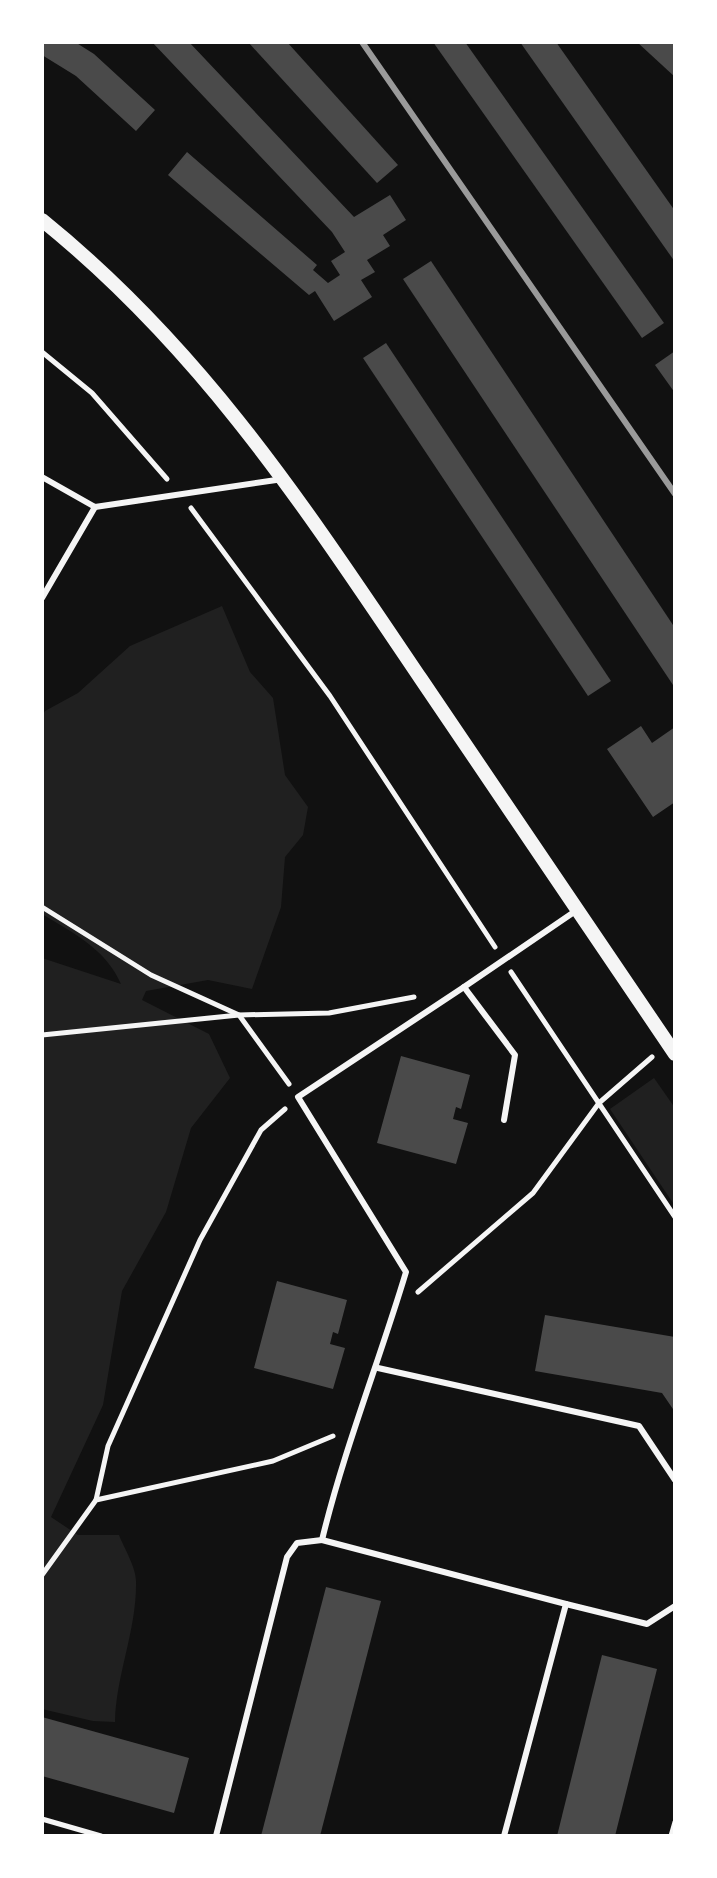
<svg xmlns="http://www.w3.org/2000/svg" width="717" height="1878" viewBox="0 0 717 1878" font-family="Mulish,sans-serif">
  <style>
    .green { fill: #202020 }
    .building { fill: #4a4a4a }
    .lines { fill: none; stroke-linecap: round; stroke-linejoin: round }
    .path { stroke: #f5f5f5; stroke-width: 5 }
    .service { stroke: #f5f5f5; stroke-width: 6 }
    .tertiary { stroke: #f5f5f5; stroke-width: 14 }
    .rail { stroke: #9a9a9a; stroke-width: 6 }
  </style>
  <rect width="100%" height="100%" fill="#111"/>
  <g class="green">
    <path d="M222,606L250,672L273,698L285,775L308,807L303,835L285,857L281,907L252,989L208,980L146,991L142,1000L209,1034L230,1078L191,1128L166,1212L122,1291L103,1405L51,1517L78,1535H119C124,1548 136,1567 136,1581C137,1630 116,1674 115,1722L93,1721L42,1709V958L121,984C106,949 73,933 42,914V717L45,711L78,693L130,646Z"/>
    <path d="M654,1078L675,1108V1206L610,1109Z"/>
  </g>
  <g class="building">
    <path d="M42,42H75L94,54L155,110L136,131L76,76L42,55Z"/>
    <path d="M152,42H189L354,217L390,195L406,220L383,235L390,246L367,260L375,272L361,280L372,297L334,321L315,291L309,295L168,175L187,152L317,265L313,270L328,283L340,275L331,261L345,252L332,232Z"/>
    <path d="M248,42H287L398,165L377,183Z"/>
    <path d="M433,42H465L664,323L642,338Z"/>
    <path d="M520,42H556L675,211V262Z"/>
    <path d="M637,42H675V77Z"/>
    <path d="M431,261L675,628V688L403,279Z"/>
    <path d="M386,343L611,681L588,696L363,358Z"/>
    <path d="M675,351V393L655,365Z"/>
    <path d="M641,726L652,743L675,727V802L653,817L607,749Z"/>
    <path d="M401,1056L470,1075L461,1109L456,1107L453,1119L468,1123L456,1164L377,1143Z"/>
    <path d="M277,1281L347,1300L338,1334L333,1332L330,1344L345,1348L333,1389L254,1368Z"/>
    <path d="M545,1315L675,1337V1412L662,1393L535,1371Z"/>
    <path d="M326,1587L381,1601L320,1836H261Z"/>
    <path d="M602,1655L657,1669L615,1836H557Z"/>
    <path d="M42,1717L189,1758L174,1813L42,1776Z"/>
  </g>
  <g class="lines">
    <g class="path">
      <path d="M42,352L92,393L167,479"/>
      <path d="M191,508L330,696L495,947"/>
      <path d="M42,907L151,975L239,1015L289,1084"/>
      <path d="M511,972L675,1217"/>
      <path d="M42,1035L239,1015L329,1013L414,997"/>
      <path d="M418,1292L533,1193L599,1103L652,1057"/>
      <path d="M96,1500L108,1446L200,1240L261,1130L285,1109"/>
      <path d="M42,1575L96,1500L273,1461L333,1436"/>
      <path d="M42,1819L101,1836"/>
      <path d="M671,1836L675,1822"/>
    </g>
    <g class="service">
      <path d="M42,477L95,507L283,479"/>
      <path d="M42,598L95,507"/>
      <path d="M504,1120L515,1055L464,987L577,910"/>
      <path d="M378,1368L639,1426L675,1480"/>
      <path d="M322,1540L566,1604L504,1836"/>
      <path d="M566,1604L647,1624L675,1606"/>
      <path d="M216,1836L287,1557L297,1543L322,1540C344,1449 379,1362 406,1272L298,1097L464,987"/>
    </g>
    <path class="tertiary" d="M42,220C204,351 306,509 421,679C505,804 591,928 675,1054"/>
    <path class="rail" d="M362,42L675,494"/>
  </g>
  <rect width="717" height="1878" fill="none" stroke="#ffffff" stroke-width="88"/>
</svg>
